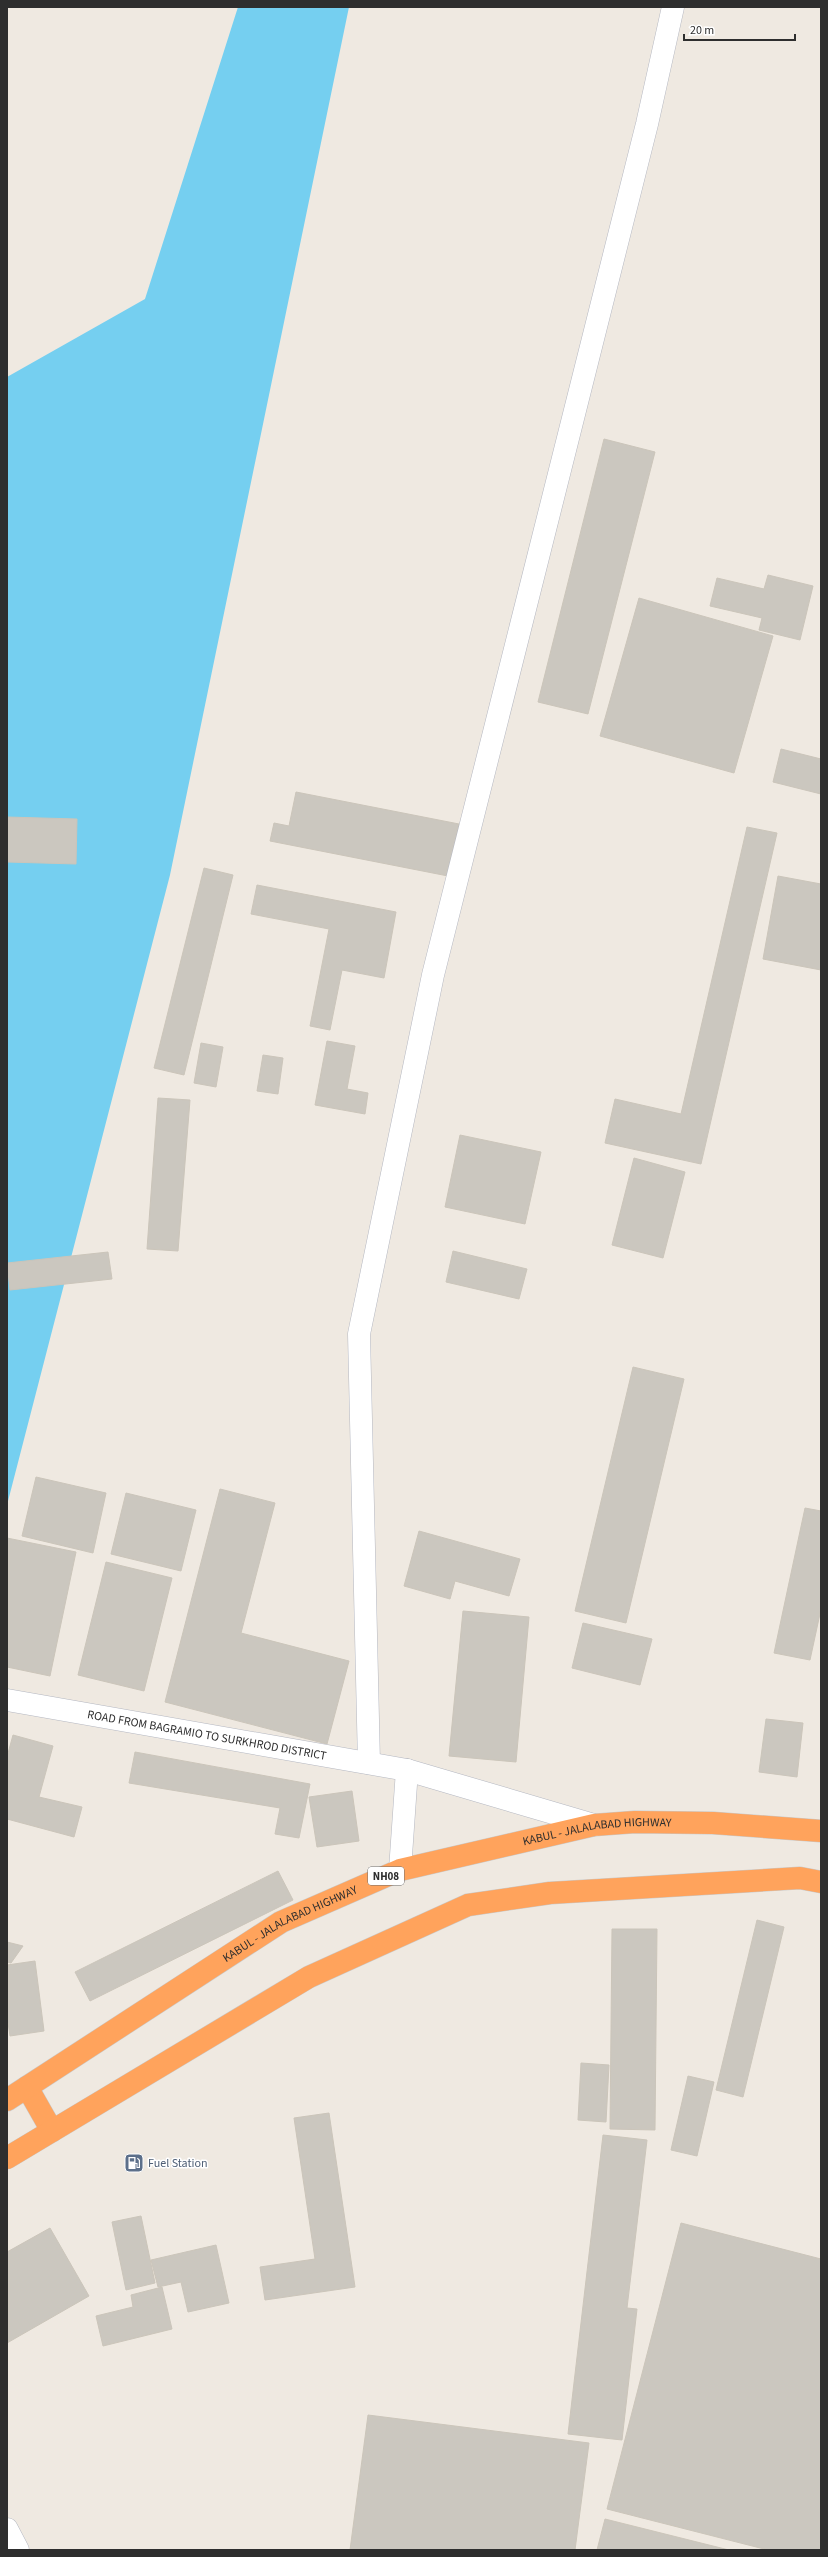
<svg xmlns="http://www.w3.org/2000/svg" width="828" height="2557" viewBox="0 0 828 2557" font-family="'Source Sans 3',sans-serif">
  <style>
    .water { fill: #75cff0 }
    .building { fill: #cbc7bf; stroke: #cbc5ba }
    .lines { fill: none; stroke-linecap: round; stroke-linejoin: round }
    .street-casing { stroke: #b4b7c1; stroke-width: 23 }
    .secondary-casing { stroke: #b4b7c1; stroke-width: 23 }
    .highway-casing { stroke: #c9c9c9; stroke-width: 23 }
    .street { stroke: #fff; stroke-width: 22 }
    .secondary { stroke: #fff; stroke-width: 22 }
    .highway { stroke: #ffa35c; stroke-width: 22 }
    .labels { text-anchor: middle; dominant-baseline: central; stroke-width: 3; stroke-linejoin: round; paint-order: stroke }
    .shield { fill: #fff; stroke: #6d6d6d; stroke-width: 1 }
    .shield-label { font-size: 11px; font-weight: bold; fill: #2e2e2e }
    .street-label { font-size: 12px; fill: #2e2e2e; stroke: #fff }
    .service-label { font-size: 12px; fill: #4e5e75; stroke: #fff; text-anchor: start }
  </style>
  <rect width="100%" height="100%" fill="#efe9e1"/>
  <path class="water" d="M238,7H349L170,875L7,1505V377L145,299Z"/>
  <g class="building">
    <path d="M604,439L655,452L588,714L538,702Z"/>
    <path d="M768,575L813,586L800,640L759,630L762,618L710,606L717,578L764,589Z"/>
    <path d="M639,598L773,636L734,773L600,736Z"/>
    <path d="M781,749L821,759V794L773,782Z"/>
    <path d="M296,792L459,824L448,876L270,841L274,823L289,826Z"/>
    <path d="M7,817L77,819L76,864L7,862Z"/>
    <path d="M747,827L777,833L701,1164L605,1143L615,1099L681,1114Z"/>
    <path d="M204,868L233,875L184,1075L154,1068Z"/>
    <path d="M778,876L821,884V970L763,959Z"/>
    <path d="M257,885L396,912L384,978L342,970L330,1030L310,1026L329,929L251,914Z"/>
    <path d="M327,1041L355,1046L347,1089L368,1093L365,1114L315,1105Z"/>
    <path d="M201,1043L223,1047L216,1087L194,1083Z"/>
    <path d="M263,1055L283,1058L278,1094L257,1091Z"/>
    <path d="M158,1098L190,1100L178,1251L147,1249Z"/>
    <path d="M460,1135L541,1152L525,1224L445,1207Z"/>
    <path d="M634,1158L685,1172L663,1258L612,1245Z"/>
    <path d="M453,1251L527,1269L519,1299L446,1282Z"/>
    <path d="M108,1252L112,1279L10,1290L7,1263Z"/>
    <path d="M633,1367L684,1379L626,1623L575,1611Z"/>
    <path d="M36,1477L106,1493L93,1553L22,1536Z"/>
    <path d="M220,1489L275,1503L241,1633L349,1661L327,1744L165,1702Z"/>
    <path d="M126,1493L196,1510L181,1571L111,1554Z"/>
    <path d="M805,1508L821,1511V1609L810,1660L774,1653Z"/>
    <path d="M419,1531L520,1559L509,1596L455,1581L450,1599L404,1586Z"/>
    <path d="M7,1538L76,1552L50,1676L7,1667Z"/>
    <path d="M106,1562L172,1578L144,1691L78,1675Z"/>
    <path d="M463,1611L529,1617L516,1762L449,1756Z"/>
    <path d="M583,1623L652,1639L640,1685L572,1668Z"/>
    <path d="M766,1719L803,1723L797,1777L759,1772Z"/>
    <path d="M13,1735L53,1746L39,1797L82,1807L74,1837L7,1819V1757Z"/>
    <path d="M135,1752L310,1784L299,1838L275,1834L280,1808L129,1783Z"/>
    <path d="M352,1791L359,1841L317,1847L309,1797Z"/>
    <path d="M278,1871L293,1900L90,2001L75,1972Z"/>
    <path d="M757,1920L784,1927L743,2097L716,2090Z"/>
    <path d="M612,1929H657L655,2130L610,2129Z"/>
    <path d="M7,1942L23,1946L11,1963L7,1962Z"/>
    <path d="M35,1961L44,2031L10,2036L7,2016V1965Z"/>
    <path d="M581,2063L609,2065L606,2122L578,2120Z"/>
    <path d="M688,2076L714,2082L697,2156L671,2150Z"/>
    <path d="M329,2113L355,2287L265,2300L260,2267L315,2259L294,2118Z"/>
    <path d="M603,2135L647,2140L627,2308L637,2309L622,2440L568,2434Z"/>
    <path d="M141,2216L155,2283L126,2290L112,2222Z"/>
    <path d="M681,2223L821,2259V2550H768L607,2509Z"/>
    <path d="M50,2228L89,2296L7,2343V2252Z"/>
    <path d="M216,2245L229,2303L188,2312L181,2282L158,2287L151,2260Z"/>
    <path d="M162,2287L172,2329L103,2346L96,2316L133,2307L131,2295Z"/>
    <path d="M368,2415L589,2443L575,2550H350Z"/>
    <path d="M605,2519L729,2550H597Z"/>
  </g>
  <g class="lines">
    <g class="street-casing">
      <g id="street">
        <path d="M369,1763L359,1334L433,975L647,124L673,7"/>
        <path d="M7,2529L18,2550"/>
      </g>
    </g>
    <g class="secondary-casing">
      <g id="secondary">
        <path id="s1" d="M7,1700L407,1770L594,1825"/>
        <path d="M400,1870L407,1770"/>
      </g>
    </g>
    <g class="highway-casing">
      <g id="highway">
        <path d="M27,2087L52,2131"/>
        <path id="s2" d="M7,2100L281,1922L400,1870L594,1825L635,1822L713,1823L821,1831"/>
        <path d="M7,2158L309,1977L468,1905L550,1893L800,1878L821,1882"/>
      </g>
    </g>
    <use href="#street" class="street"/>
    <use href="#secondary" class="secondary"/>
    <use href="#highway" class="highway"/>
  </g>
  <defs>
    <g id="fuel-square" transform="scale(1)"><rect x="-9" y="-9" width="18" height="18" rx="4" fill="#5c6f8a" stroke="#fff"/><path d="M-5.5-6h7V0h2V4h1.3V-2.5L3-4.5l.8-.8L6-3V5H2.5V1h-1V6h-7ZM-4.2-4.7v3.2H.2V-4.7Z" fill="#fff"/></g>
  </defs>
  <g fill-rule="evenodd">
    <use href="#fuel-square" x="134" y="2163"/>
  </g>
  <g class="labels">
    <rect class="shield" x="368" y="1867" width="36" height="18" rx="3"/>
    <g class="shield-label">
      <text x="386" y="1876">NH08</text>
    </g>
    <g class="street-label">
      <text stroke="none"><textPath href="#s1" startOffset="203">ROAD FROM BAGRAMIO TO SURKHROD DISTRICT</textPath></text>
      <text stroke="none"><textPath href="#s2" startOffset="658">KABUL - JALALABAD HIGHWAY</textPath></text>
      <text stroke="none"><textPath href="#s2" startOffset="334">KABUL - JALALABAD HIGHWAY</textPath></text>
    </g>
    <g class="service-label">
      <text x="148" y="2163">Fuel Station</text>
    </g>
  </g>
  <rect width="828" height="2557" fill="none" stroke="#2e2e2e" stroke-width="16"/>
  <path d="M684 34v6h111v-6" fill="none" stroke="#2e2e2e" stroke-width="2"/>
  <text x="690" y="34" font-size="12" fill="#2e2e2e" stroke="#ffffff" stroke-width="3" paint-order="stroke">20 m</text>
</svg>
